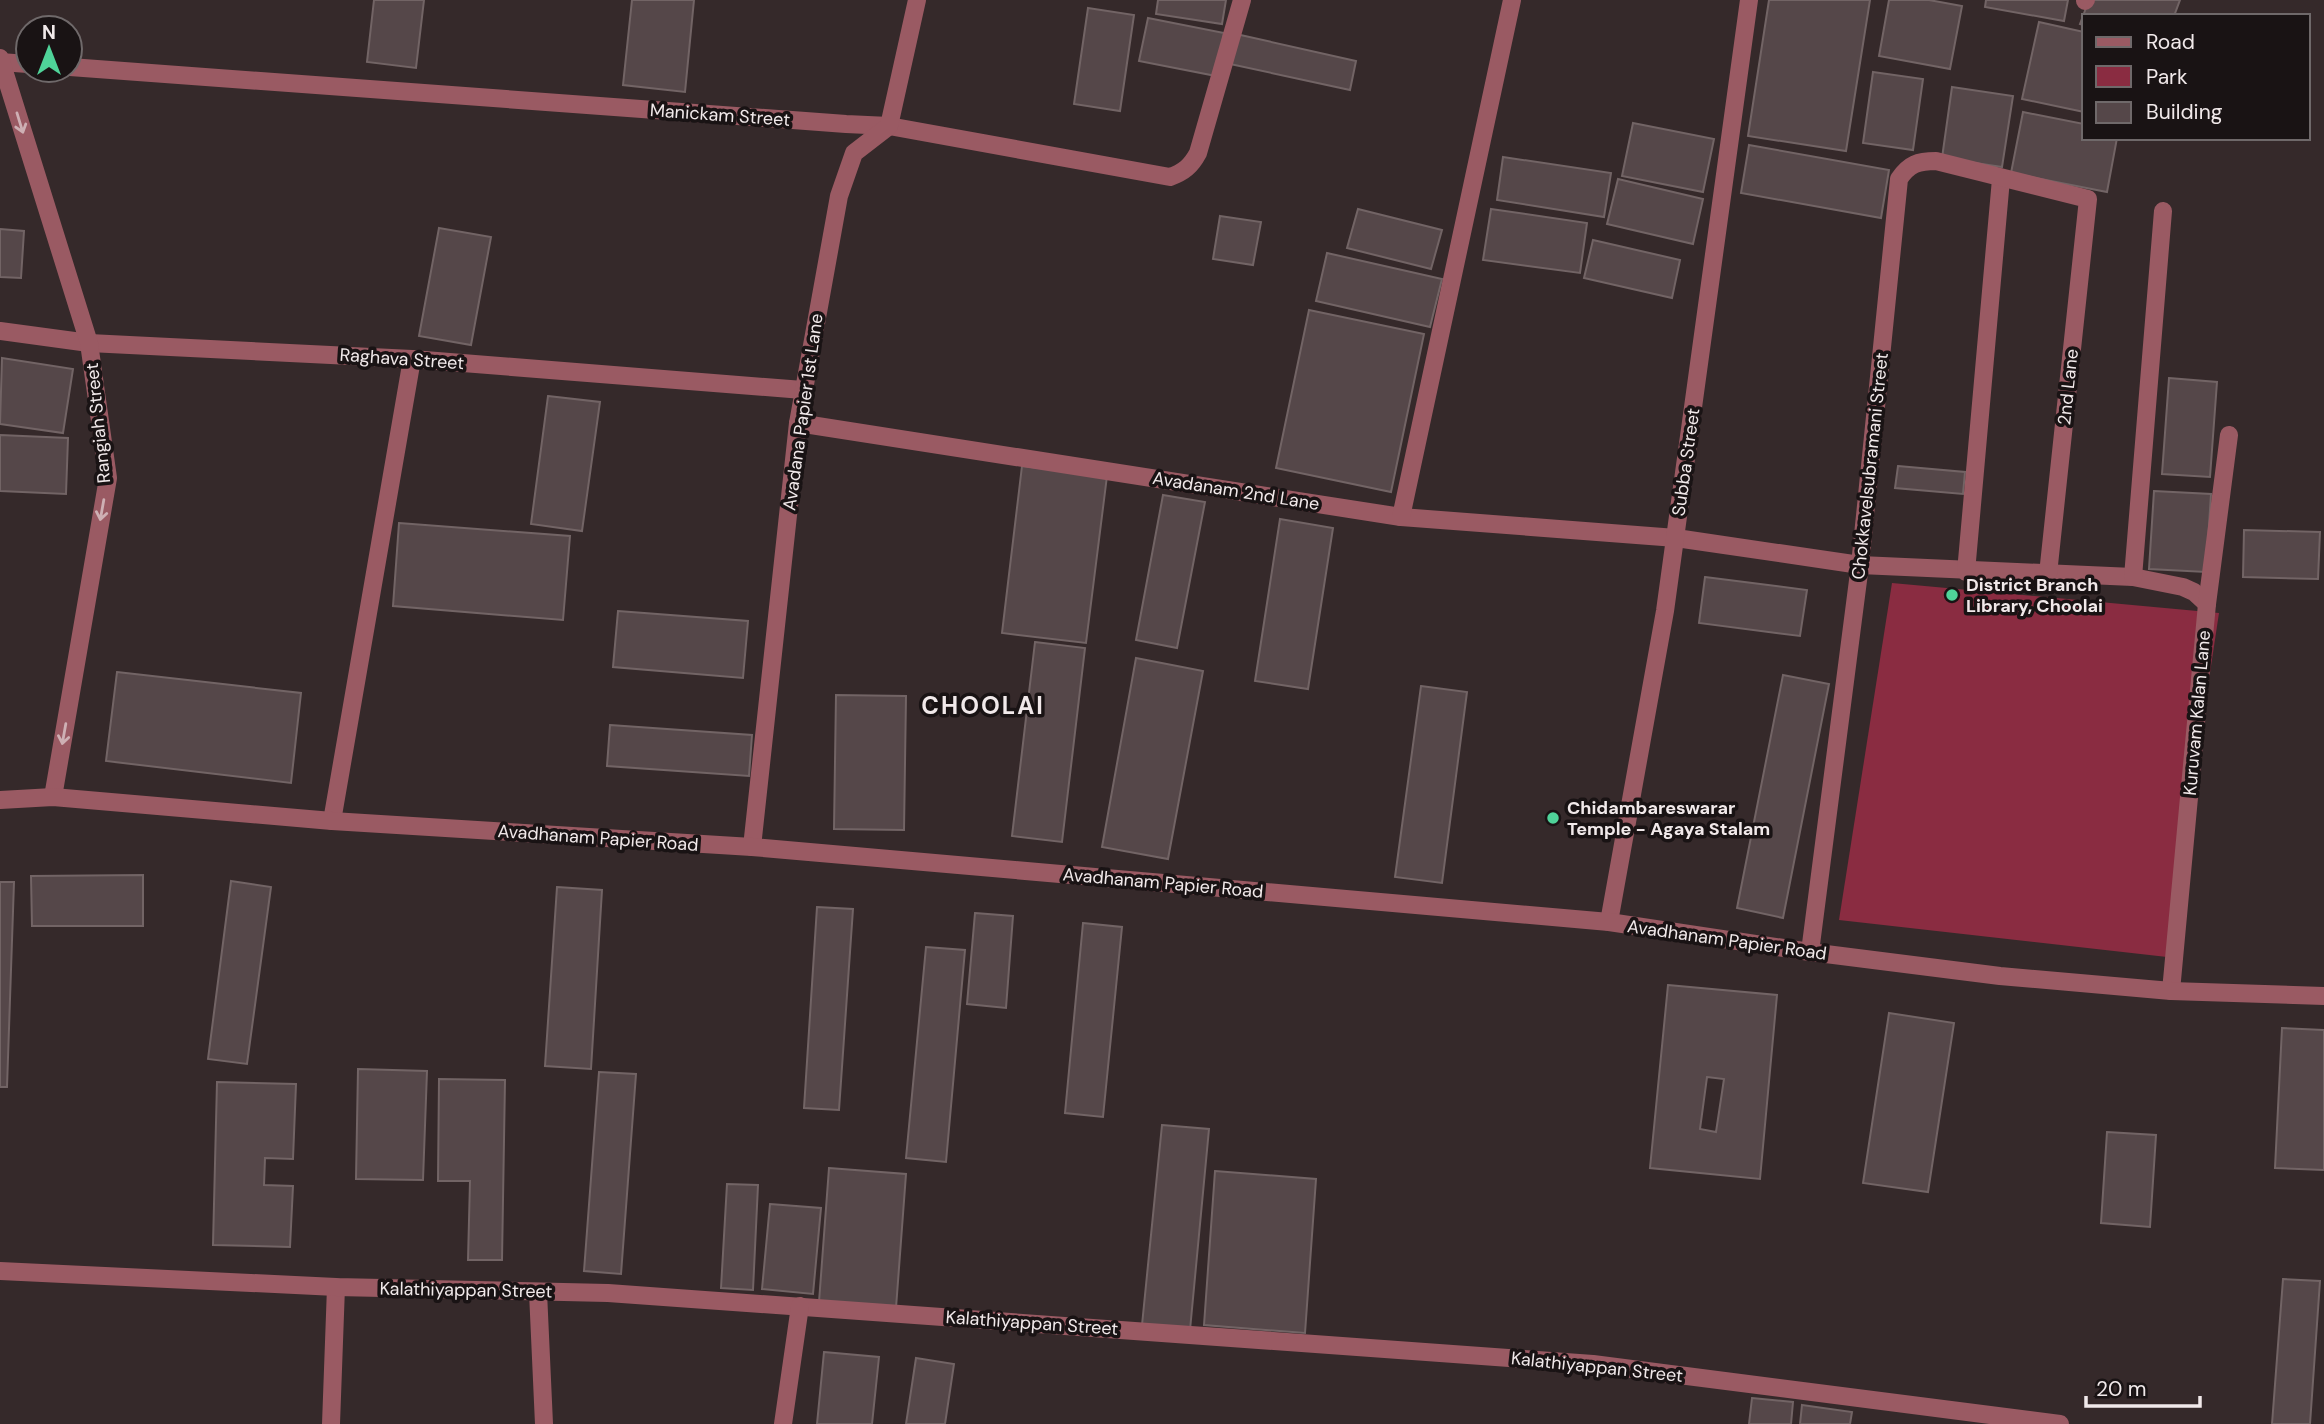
<svg xmlns="http://www.w3.org/2000/svg" width="2324" height="1424" viewBox="0 0 2324 1424" font-family="'DM Sans',sans-serif">
  <style>
    .green { fill: #8a2c41 }
    .building { fill: #554749; stroke: #726465; stroke-width: 2; fill-rule: evenodd }
    .lines { fill: none; stroke-linecap: round; stroke-linejoin: round }
    .service { stroke: #9a5a63; stroke-width: 18 }
    .minor { stroke: #9a5a63; stroke-width: 18 }
    .tertiary { stroke: #9a5a63; stroke-width: 18 }
    .oneway { stroke: #ceb0b4 }
    .poi-dot { fill: #4fd399; stroke: #191314; stroke-width: 2.5 }
    .labels { text-anchor: middle; dominant-baseline: central; stroke-width: 7; stroke-linejoin: round; paint-order: stroke }
    .street-label { font-size: 18px; fill: #f1e9ea; stroke: #191314 }
    .poi-label { font-size: 18px; font-weight: bold; fill: #f1e9ea; stroke: #191314; text-anchor: start }
    .district-label { font-size: 24px; font-weight: bold; letter-spacing: 2px; fill: #f1e9ea; stroke: #191314 }
  </style>
  <rect width="100%" height="100%" fill="#35292a"/>
  <path class="green" d="M1892,583L2219,613L2167,957L1839,920Z"/>
  <g class="building">
    <path d="M374,0H424L416,68L367,62Z"/>
    <path d="M632,0H694L685,92L623,85Z"/>
    <path d="M1158,0H1226L1222,24L1156,14Z"/>
    <path d="M1769,0H1870L1846,151L1748,136Z"/>
    <path d="M1889,0H1929L1962,6L1950,69L1879,56Z"/>
    <path d="M1986,0H2068L2064,21L1985,7Z"/>
    <path d="M2089,0H2180L2174,16H2084V25L2080,24Z"/>
    <path d="M1088,8L1134,15L1120,111L1074,104Z"/>
    <path d="M1148,18L1224,33L1216,76L1139,61Z"/>
    <path d="M2039,22L2084,32V112L2022,99Z"/>
    <path d="M1236,34L1356,61L1350,90L1230,64Z"/>
    <path d="M1873,72L1923,79L1913,150L1863,143Z"/>
    <path d="M1952,87L2013,96L2002,167L1942,158Z"/>
    <path d="M2023,112L2084,124V138H2117L2107,192L2011,173Z"/>
    <path d="M1633,123L1714,139L1703,192L1622,176Z"/>
    <path d="M1749,145L1889,170L1881,218L1741,193Z"/>
    <path d="M1503,157L1611,173L1604,217L1497,200Z"/>
    <path d="M1618,179L1703,199L1693,244L1607,224Z"/>
    <path d="M1358,209L1442,230L1431,269L1347,248Z"/>
    <path d="M1491,209L1587,223L1580,273L1483,260Z"/>
    <path d="M1220,216L1261,222L1253,265L1213,259Z"/>
    <path d="M439,228L491,237L471,345L419,336Z"/>
    <path d="M0,229L24,231L21,278L0,277Z"/>
    <path d="M1593,240L1680,260L1672,298L1584,278Z"/>
    <path d="M1327,253L1442,279L1430,327L1316,301Z"/>
    <path d="M1309,310L1424,334L1391,492L1276,468Z"/>
    <path d="M2,358L73,369L63,433L0,424Z"/>
    <path d="M2169,378L2217,382L2210,477L2162,474Z"/>
    <path d="M548,396L600,402L582,531L531,524Z"/>
    <path d="M0,435L68,438L66,494L0,491Z"/>
    <path d="M1022,466L1107,476L1086,643L1002,633Z"/>
    <path d="M1898,466L1965,472L1963,494L1895,488Z"/>
    <path d="M2154,491L2211,494L2206,572L2149,569Z"/>
    <path d="M1163,495L1205,502L1177,648L1136,640Z"/>
    <path d="M1280,519L1333,528L1308,689L1255,681Z"/>
    <path d="M399,523L570,536L563,620L393,606Z"/>
    <path d="M2244,530L2320,532L2318,579L2243,577Z"/>
    <path d="M1705,577L1807,590L1800,636L1699,623Z"/>
    <path d="M618,611L748,621L743,678L613,667Z"/>
    <path d="M1035,642L1085,648L1062,842L1012,836Z"/>
    <path d="M1136,658L1203,671L1168,859L1102,847Z"/>
    <path d="M117,672L301,693L291,783L106,761Z"/>
    <path d="M1783,675L1829,684L1783,918L1737,908Z"/>
    <path d="M1421,686L1467,692L1442,883L1395,877Z"/>
    <path d="M836,695L906,696L904,830L834,829Z"/>
    <path d="M610,725L752,735L749,776L607,766Z"/>
    <path d="M143,875V926H32L31,876Z"/>
    <path d="M231,881L271,887L247,1064L208,1059Z"/>
    <path d="M0,882H14L7,1087H0Z"/>
    <path d="M557,887L602,890L591,1069L545,1066Z"/>
    <path d="M817,907L853,909L839,1110L804,1108Z"/>
    <path d="M975,913L1013,916L1006,1008L967,1004Z"/>
    <path d="M1083,923L1122,927L1103,1117L1065,1113Z"/>
    <path d="M926,947L965,950L946,1162L906,1158Z"/>
    <path d="M1668,985L1777,995L1760,1179L1650,1168ZM1707,1077L1724,1079L1716,1132L1700,1129Z"/>
    <path d="M1889,1013L1954,1023L1928,1192L1863,1183Z"/>
    <path d="M2282,1028L2324,1030V1170L2275,1168Z"/>
    <path d="M358,1069L427,1071L423,1180L356,1179Z"/>
    <path d="M599,1072L636,1074L621,1274L584,1271Z"/>
    <path d="M439,1079L505,1080L502,1260H468L470,1181H438Z"/>
    <path d="M217,1082L296,1084L293,1159L265,1158L264,1185L293,1186L290,1247L213,1245Z"/>
    <path d="M1162,1125L1209,1129L1190,1330L1142,1325Z"/>
    <path d="M2107,1132L2156,1135L2150,1227L2101,1223Z"/>
    <path d="M829,1168L906,1174L896,1308L819,1302Z"/>
    <path d="M1215,1171L1316,1179L1305,1333L1204,1325Z"/>
    <path d="M727,1184L758,1185L753,1290L721,1288Z"/>
    <path d="M770,1204L821,1208L813,1294L762,1289Z"/>
    <path d="M2283,1279L2320,1281L2310,1424H2272Z"/>
    <path d="M824,1352L879,1357L872,1424H817Z"/>
    <path d="M916,1358L954,1364L945,1424H906Z"/>
    <path d="M1752,1398L1793,1402L1791,1424H1749Z"/>
    <path d="M1802,1405L1852,1412L1850,1424H1800Z"/>
  </g>
  <g class="lines">
    <g class="service">
      <path d="M2085,1L2086,0"/>
      <path d="M331,1424L336,1287"/>
    </g>
    <g class="minor">
      <path d="M0,62L28,64"/>
      <path d="M70,67L846,124L889,126L1170,177C1184,172 1191,166 1198,153L1242,0"/>
      <path d="M0,331L89,343L412,359L803,390"/>
      <path d="M798,423L1401,517L1676,538L1860,565L2133,577L2183,587L2194,592L2207,604"/>
      <path d="M1401,517L1512,0"/>
      <path d="M1966,572L2001,179"/>
      <path d="M2133,577L2163,211"/>
      <path d="M332,821L412,359"/>
      <path d="M752,847L798,423L839,196L854,153L889,126L917,0"/>
      <path d="M1609,922L1665,611L1749,0"/>
      <path d="M1810,952L1860,565L1899,179C1909,164 1918,161 1936,161L2088,199L2048,574"/>
      <path d="M2171,991L2207,604L2229,435"/>
      <path d="M0,1271L336,1287L608,1293L1593,1364L2060,1424"/>
      <path d="M538,1292L544,1424"/>
      <path d="M783,1424L800,1306"/>
    </g>
    <g class="tertiary">
      <path d="M0,58L89,343L108,478L53,797"/>
      <path d="M0,800L53,797L332,821L752,847L1609,922L1810,952L2000,976L2171,991L2324,996"/>
    </g>
  </g>
  <defs><path id="oneway-shaft" d="M-6 0H5M1.5-3L5.5 0L1.5 3" fill="none" stroke-width="1.6" stroke-linecap="round" stroke-linejoin="round" transform="scale(1.75)"/></defs>
  <g class="oneway">
    <use href="#oneway-shaft" transform="translate(20 123) rotate(73)"/>
    <use href="#oneway-shaft" transform="translate(102 510) rotate(100)"/>
    <use href="#oneway-shaft" transform="translate(64 734) rotate(100)"/>
  </g>
  <g class="poi-dot">
    <circle cx="1952" cy="595" r="7"/>
    <circle cx="1553" cy="818" r="7"/>
  </g>
  <g class="labels">
    <g class="street-label">
      <text transform="translate(720 115) rotate(4)">Manickam Street</text>
      <text transform="translate(402 359) rotate(4)">Raghava Street</text>
      <text transform="translate(2068 387) rotate(-84)">2nd Lane</text>
      <text transform="translate(803 412) rotate(-82)">Avadana Papier 1st Lane</text>
      <text transform="translate(98 423) rotate(-96)">Rangiah Street</text>
      <text transform="translate(1686 462) rotate(-82)">Subba Street</text>
      <text transform="translate(1870 466) rotate(-84)">Chokkavelsubramani Street</text>
      <text transform="translate(1236 491) rotate(9)">Avadanam 2nd Lane</text>
      <text transform="translate(2197 713) rotate(-85)">Kuruvam Kalan Lane</text>
      <text transform="translate(598 838) rotate(4)">Avadhanam Papier Road</text>
      <text transform="translate(1163 883) rotate(5)">Avadhanam Papier Road</text>
      <text transform="translate(1727 940) rotate(8)">Avadhanam Papier Road</text>
      <text transform="translate(466 1290) rotate(1)">Kalathiyappan Street</text>
      <text transform="translate(1032 1323) rotate(4)">Kalathiyappan Street</text>
      <text transform="translate(1597 1367) rotate(6)">Kalathiyappan Street</text>
    </g>
    <g class="poi-label">
      <text x="1966" y="585">District Branch<tspan x="1966" dy="21">Library, Choolai</tspan></text>
      <text x="1567" y="808">Chidambareswarar<tspan x="1567" dy="21">Temple - Agaya Stalam</tspan></text>
    </g>
    <g class="district-label">
      <text x="983" y="705">CHOOLAI</text>
    </g>
  </g>
  <rect x="2082" y="14" width="228" height="126" fill="#191314" stroke="#6f696a" stroke-width="2"/>
  <rect x="2096" y="37" width="35" height="10" fill="#9a5a63" stroke="#6f696a" stroke-width="2"/>
  <text x="2146" y="49" font-size="21" fill="#f1e9ea">Road</text>
  <rect x="2096" y="66" width="35" height="21" fill="#8a2c41" stroke="#6f696a" stroke-width="2"/>
  <text x="2146" y="84" font-size="21" fill="#f1e9ea">Park</text>
  <rect x="2096" y="102" width="35" height="21" fill="#554749" stroke="#6f696a" stroke-width="2"/>
  <text x="2146" y="119" font-size="21" fill="#f1e9ea">Building</text>
  <g transform="translate(49 49)"><circle r="33" fill="#191314" stroke="#6f696a" stroke-width="2"/>
  <path d="M0-5L12 26L0 18L-12 26Z" fill="#4fd399"/>
  <text y="-10" font-size="19" font-weight="bold" text-anchor="middle" fill="#f1e9ea">N</text>
  </g>
  <path d="M2086 1396v10h114v-10" fill="none" stroke="#f1e9ea" stroke-width="3.5"/>
  <text x="2096" y="1396" font-size="21" fill="#f1e9ea" stroke="#191314" stroke-width="5" paint-order="stroke">20 m</text>
</svg>
